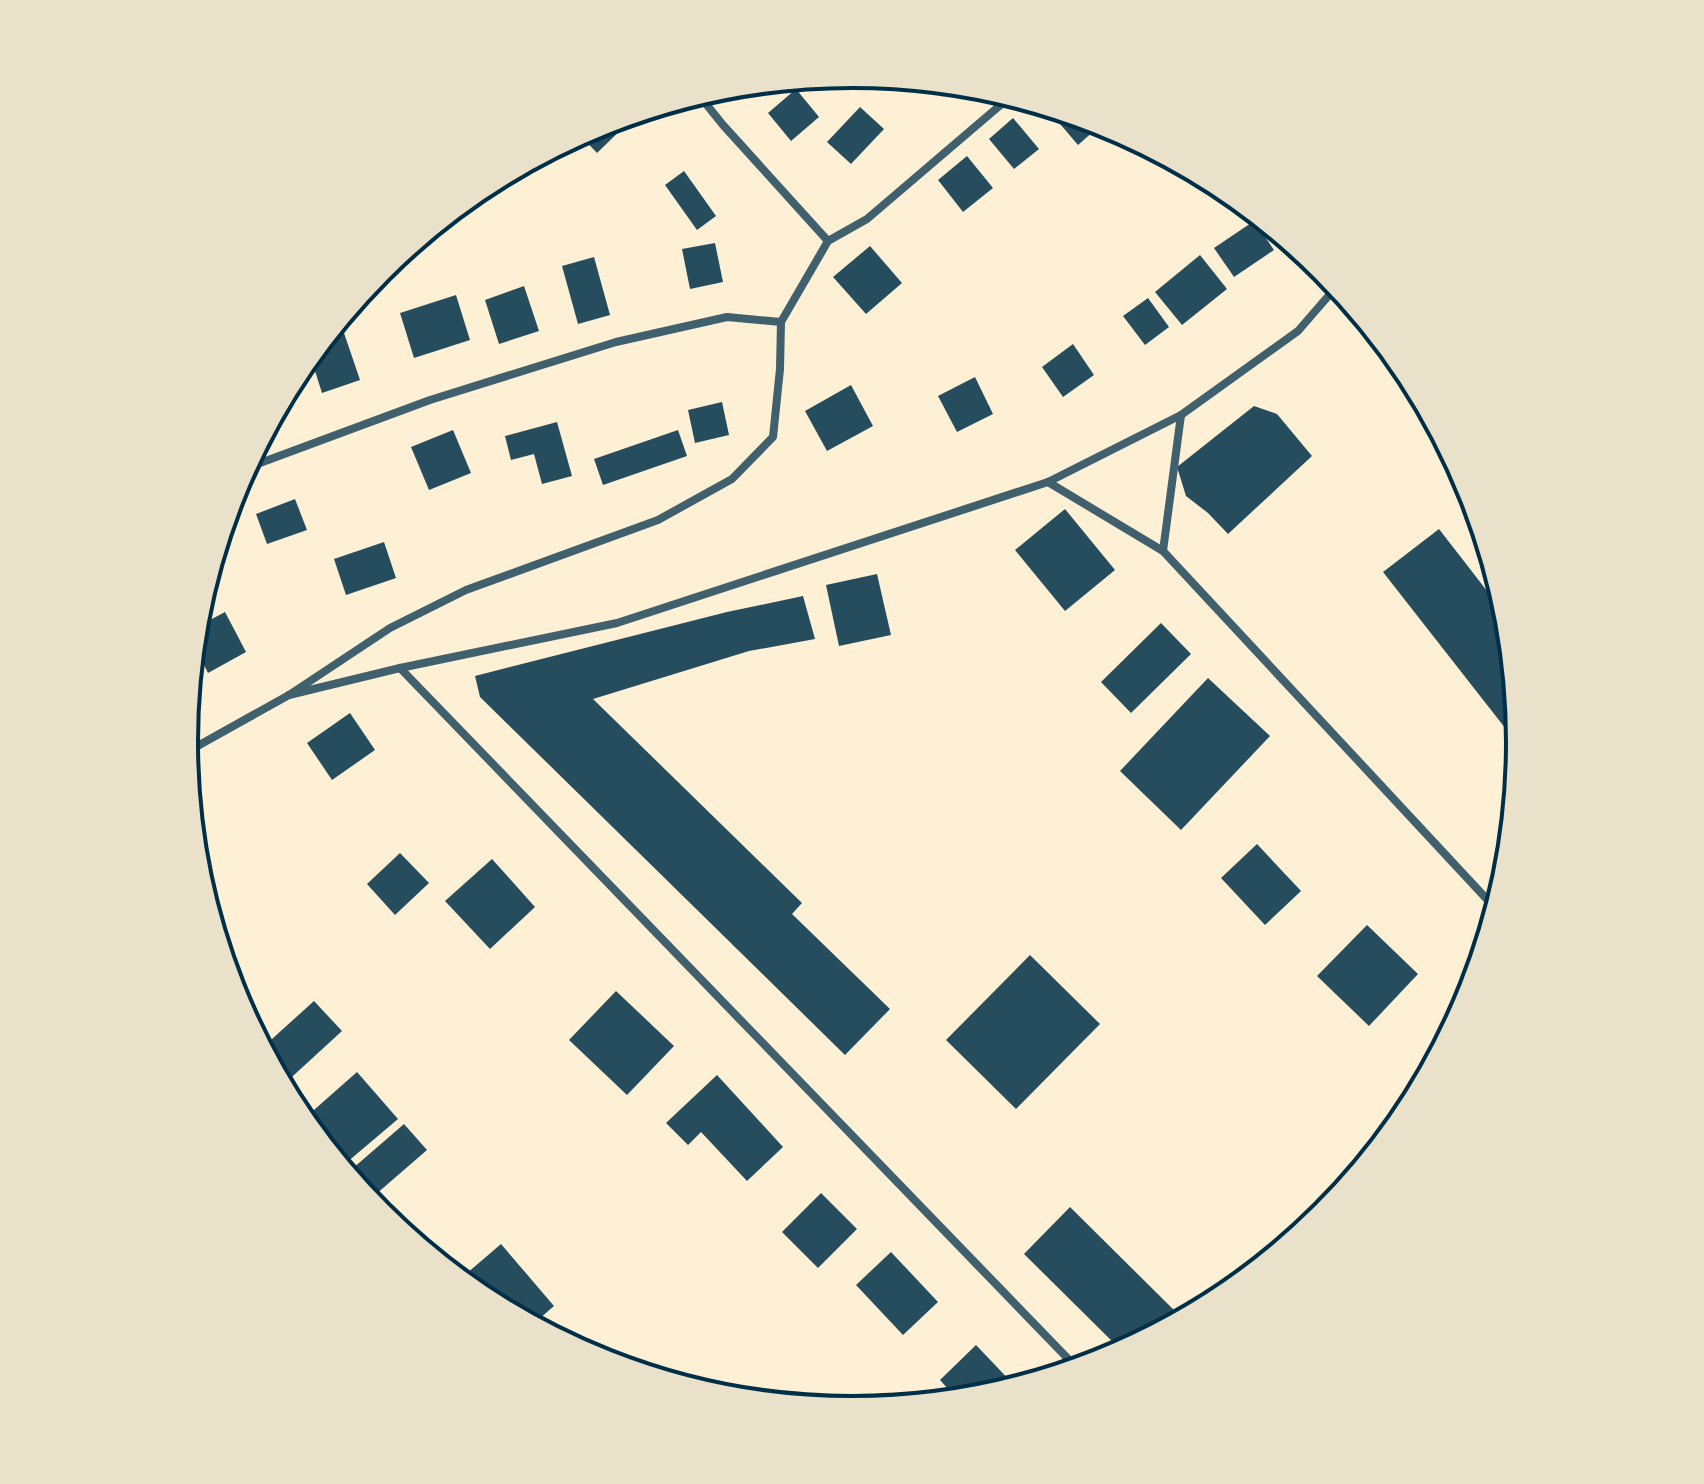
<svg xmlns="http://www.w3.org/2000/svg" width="1704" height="1484" viewBox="0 0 1704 1484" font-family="'PT Sans Narrow',sans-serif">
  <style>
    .building { fill: #264d5e }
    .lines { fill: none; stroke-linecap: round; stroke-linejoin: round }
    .minor { stroke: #3f606c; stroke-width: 8 }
    .rim { fill: none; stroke: #003049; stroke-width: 4 }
  </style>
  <rect width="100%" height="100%" fill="#fdf0d5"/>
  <g class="building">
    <path d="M796,89L819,117L791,141L768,113Z"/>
    <path d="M860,107L884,129L851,164L827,142Z"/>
    <path d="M1063,111L1103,123L1078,145L1055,118Z"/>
    <path d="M627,116L631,120L597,153L579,134L597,125Z"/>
    <path d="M1013,118L1039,149L1014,169L989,139Z"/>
    <path d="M967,156L993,188L963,212L938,180Z"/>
    <path d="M684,171L716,216L697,230L665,185Z"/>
    <path d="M1254,221L1274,250L1234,277L1214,248Z"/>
    <path d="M715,243L723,282L690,289L682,249Z"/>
    <path d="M870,246L902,283L866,314L833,277Z"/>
    <path d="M1200,255L1227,289L1182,325L1155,292Z"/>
    <path d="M594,257L610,315L578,324L562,266Z"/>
    <path d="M524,286L539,331L499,344L485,300Z"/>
    <path d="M456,295L470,340L414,358L400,313Z"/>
    <path d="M1148,298L1169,327L1145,345L1123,316Z"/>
    <path d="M344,333L360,380L322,393L310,355L321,341Z"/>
    <path d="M1073,344L1094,375L1063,397L1042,367Z"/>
    <path d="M975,377L993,414L957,432L938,396Z"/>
    <path d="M851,385L873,426L827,451L805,411Z"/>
    <path d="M722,402L729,435L695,443L688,410Z"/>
    <path d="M1254,406L1277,414L1312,456L1228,534L1208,513L1186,496L1177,467Z"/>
    <path d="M557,422L572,476L542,484L534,454L511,460L505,436Z"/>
    <path d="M453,430L471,473L429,490L411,447Z"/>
    <path d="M678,430L687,456L603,485L594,459Z"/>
    <path d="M295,499L307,530L267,544L256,514Z"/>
    <path d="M1065,509L1115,570L1065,611L1015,550Z"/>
    <path d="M1439,529L1508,618L1520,747L1383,572Z"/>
    <path d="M384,542L396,578L346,595L334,559Z"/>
    <path d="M877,574L891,635L839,646L826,585Z"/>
    <path d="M803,596L815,639L749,651L593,699L802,903L792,914L890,1009L845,1055L480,697L475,676L727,612Z"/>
    <path d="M225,612L246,652L208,673L194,645L195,628Z"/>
    <path d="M1161,623L1191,654L1131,713L1101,682Z"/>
    <path d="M1208,678L1270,736L1181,830L1120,771Z"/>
    <path d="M350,713L375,750L332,780L307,743Z"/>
    <path d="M1257,844L1301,891L1265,925L1221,878Z"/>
    <path d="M400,853L429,883L395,915L367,884Z"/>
    <path d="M492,859L535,907L490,949L445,901Z"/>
    <path d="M1367,925L1418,974L1369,1026L1317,976Z"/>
    <path d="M1030,955L1100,1024L1016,1109L946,1040Z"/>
    <path d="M232,987L257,1013L248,1022L235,997Z"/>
    <path d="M616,991L674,1046L627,1095L569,1040Z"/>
    <path d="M314,1001L342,1031L282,1086L262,1048Z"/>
    <path d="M357,1072L398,1119L346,1163L306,1117Z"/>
    <path d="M717,1075L783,1147L747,1181L701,1132L688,1145L666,1123Z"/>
    <path d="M404,1124L427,1150L375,1195L352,1169Z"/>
    <path d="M821,1193L857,1229L818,1268L782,1232Z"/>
    <path d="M1070,1207L1183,1319L1122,1351L1024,1254Z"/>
    <path d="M501,1244L554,1306L532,1325L481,1297L459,1280Z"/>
    <path d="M891,1252L938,1302L903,1335L856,1285Z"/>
    <path d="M976,1345L1016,1387L982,1397L958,1400L940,1380Z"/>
  </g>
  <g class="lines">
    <g class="minor">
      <path d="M698,94L723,125L828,241"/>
      <path d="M244,469L430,400L616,342L727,317L781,322"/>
      <path d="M1048,482L1163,551L1496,909"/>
      <path d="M1163,551L1181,415"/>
      <path d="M400,668L1077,1368"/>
      <path d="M289,695L400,668L617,623L1048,482L1181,415L1298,331L1337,286"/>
      <path d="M185,753L289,695L390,628L466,590L658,520L732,479L773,437L780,369L781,322L828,241L867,219L1011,96"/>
    </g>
  </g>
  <path d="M0 0H1704V1484H0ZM198 742a654 654 0 1 1 1308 0a654 654 0 1 1-1308 0Z" fill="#e9e1ca" fill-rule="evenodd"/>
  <path class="rim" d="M198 742a654 654 0 1 1 1308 0a654 654 0 1 1-1308 0Z"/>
</svg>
